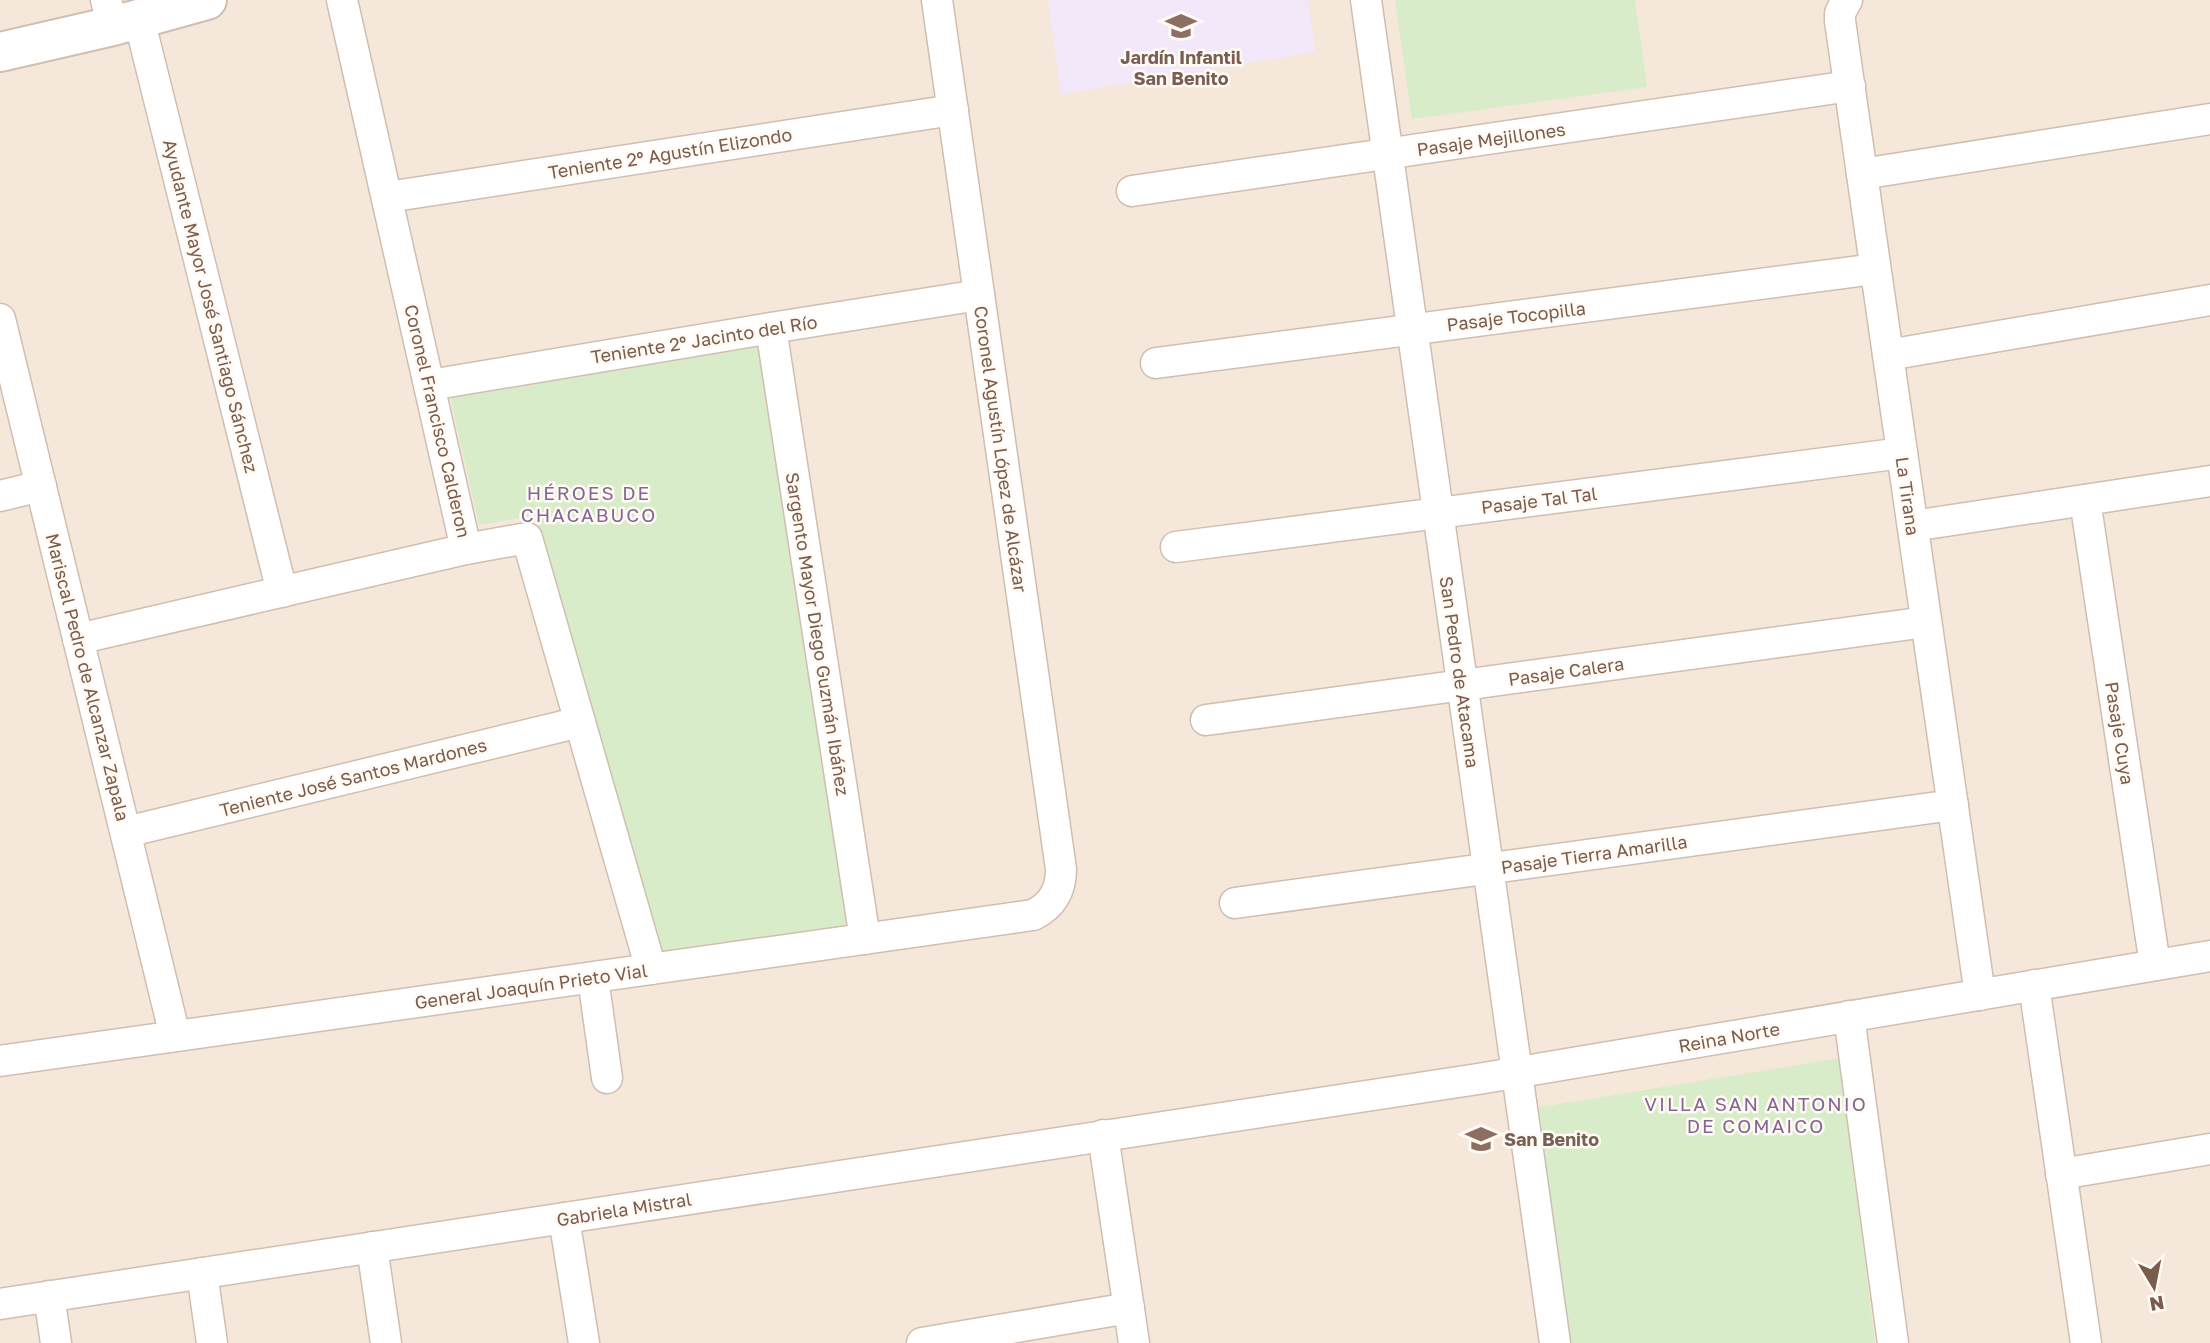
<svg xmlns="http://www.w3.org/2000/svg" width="2210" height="1343" viewBox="0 0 2210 1343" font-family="'Golos Text',sans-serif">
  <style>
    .residential { fill: #f5e8da }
    .education { fill: #f3e8fa }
    .green { fill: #d8ecc9 }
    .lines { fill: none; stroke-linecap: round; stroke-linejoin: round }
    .minor-casing { stroke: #d1beb0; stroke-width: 33 }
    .tertiary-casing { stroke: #d1beb0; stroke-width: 42 }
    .minor { stroke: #fff; stroke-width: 30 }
    .tertiary { stroke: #fff; stroke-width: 38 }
    .labels { text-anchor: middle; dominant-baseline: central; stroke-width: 5; stroke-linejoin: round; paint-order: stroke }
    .education-label { font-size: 18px; font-weight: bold; fill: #785e54; stroke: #fffaf3 }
    .street-label { font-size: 18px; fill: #7a5c4d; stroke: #fffaf3 }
    .neighbourhood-label { font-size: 19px; letter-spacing: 2px; fill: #846695; stroke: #fffaf3 }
  </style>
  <rect width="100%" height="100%" fill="#fdf6ec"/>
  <rect class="residential" x="0" y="0" width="2210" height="1343"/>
  <path class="education" d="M1048,0H1308L1315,52L1061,94Z"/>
  <g class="green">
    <path d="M1395,0H1635L1647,87L1412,119Z"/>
    <path d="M766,334L858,935L656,963L536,515L479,525L448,387Z"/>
    <path d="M1840,1058L1875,1343H1564L1529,1109Z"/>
  </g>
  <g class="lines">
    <g class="minor-casing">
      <g id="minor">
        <path d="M106,0L113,26"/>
        <path d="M342,0L466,549"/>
        <path d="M1366,0L1555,1343"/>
        <path d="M1847,0L1840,13V21L1980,995"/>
        <path d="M139,19L282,592"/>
        <path d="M1862,174L2210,119"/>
        <path d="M1132,191L1850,86"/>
        <path d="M388,197L953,110"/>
        <path d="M0,319L175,1036"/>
        <path d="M771,328L865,939"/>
        <path d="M1888,355L2210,300"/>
        <path d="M1156,363L1875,269"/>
        <path d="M430,385L771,328L979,295"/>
        <path d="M0,496L41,486"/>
        <path d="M2085,500L2155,965"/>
        <path d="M1913,526L2210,481"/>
        <path d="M1176,547L1902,453"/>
        <path d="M78,639L466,549L527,538L651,969"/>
        <path d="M1206,720L1926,622"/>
        <path d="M126,832L580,722"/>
        <path d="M1235,903L1953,805"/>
        <path d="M593,978L607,1078"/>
        <path d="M2034,985L2086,1343"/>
        <path d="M1849,1016L1893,1343"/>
        <path d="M0,1061L1033,915C1053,905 1061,890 1061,869L937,0"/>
        <path d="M1103,1135L1134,1343"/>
        <path d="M2061,1174L2210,1149"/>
        <path d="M564,1218L584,1343"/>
        <path d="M372,1247L386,1343"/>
        <path d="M202,1273L212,1343"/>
        <path d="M49,1296L56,1343"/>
        <path d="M0,1304L1478,1079L2210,956"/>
        <path d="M922,1343L1129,1308"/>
      </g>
    </g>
    <g class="tertiary-casing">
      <path id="tertiary" d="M0,52L113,26L207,0"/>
    </g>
    <use href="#minor" class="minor"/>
    <use href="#tertiary" class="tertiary"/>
  </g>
  <defs>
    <g id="school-bare" transform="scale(2.415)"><path d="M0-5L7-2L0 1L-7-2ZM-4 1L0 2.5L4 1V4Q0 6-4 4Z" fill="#8d6e63" stroke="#fffaf3" stroke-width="2.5" paint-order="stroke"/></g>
  </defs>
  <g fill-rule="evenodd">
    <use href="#school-bare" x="1181" y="26"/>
    <use href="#school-bare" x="1481" y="1139"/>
  </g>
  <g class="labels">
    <g class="education-label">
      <text x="1181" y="57">Jardín Infantil<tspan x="1181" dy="21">San Benito</tspan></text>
      <text x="1504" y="1139" text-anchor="start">San Benito</text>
    </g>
    <g class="street-label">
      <text transform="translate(1491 139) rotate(-8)">Pasaje Mejillones</text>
      <text transform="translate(670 153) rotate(-9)">Teniente 2º Agustín Elizondo</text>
      <text transform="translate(211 306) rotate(76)">Ayudante Mayor José Santiago Sánchez</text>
      <text transform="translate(1516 316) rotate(-7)">Pasaje Tocopilla</text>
      <text transform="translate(704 339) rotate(-9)">Teniente 2º Jacinto del Río</text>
      <text transform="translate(438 421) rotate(77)">Coronel Francisco Calderon</text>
      <text transform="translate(1001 449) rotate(82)">Coronel Agustín López de Alcázar</text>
      <text transform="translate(1908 496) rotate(82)">La Tirana</text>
      <text transform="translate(1539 500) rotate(-7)">Pasaje Tal Tal</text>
      <text transform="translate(818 634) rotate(81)">Sargento Mayor Diego Guzmán Ibáñez</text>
      <text transform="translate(1566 671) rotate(-8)">Pasaje Calera</text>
      <text transform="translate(1460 672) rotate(82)">San Pedro de Atacama</text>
      <text transform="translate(88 677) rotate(76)">Mariscal Pedro de Alcanzar Zapala</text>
      <text transform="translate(2120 733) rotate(81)">Pasaje Cuya</text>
      <text transform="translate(353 777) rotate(-14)">Teniente José Santos Mardones</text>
      <text transform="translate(1594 854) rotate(-8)">Pasaje Tierra Amarilla</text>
      <text transform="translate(531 986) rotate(-8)">General Joaquín Prieto Vial</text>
      <text transform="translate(1729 1037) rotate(-10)">Reina Norte</text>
      <text transform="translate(624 1209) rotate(-9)">Gabriela Mistral</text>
    </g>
    <g class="neighbourhood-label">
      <text x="589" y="492">HÉROES DE<tspan x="589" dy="22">CHACABUCO</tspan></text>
      <text x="1756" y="1103">VILLA SAN ANTONIO<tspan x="1756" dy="22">DE COMAICO</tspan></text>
    </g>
  </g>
  <g transform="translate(2154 1287) rotate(170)" stroke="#fffaf3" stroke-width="5" paint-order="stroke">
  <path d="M0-5L12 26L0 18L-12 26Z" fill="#7a5c4d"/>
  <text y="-10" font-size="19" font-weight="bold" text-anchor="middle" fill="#7a5c4d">N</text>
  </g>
</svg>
